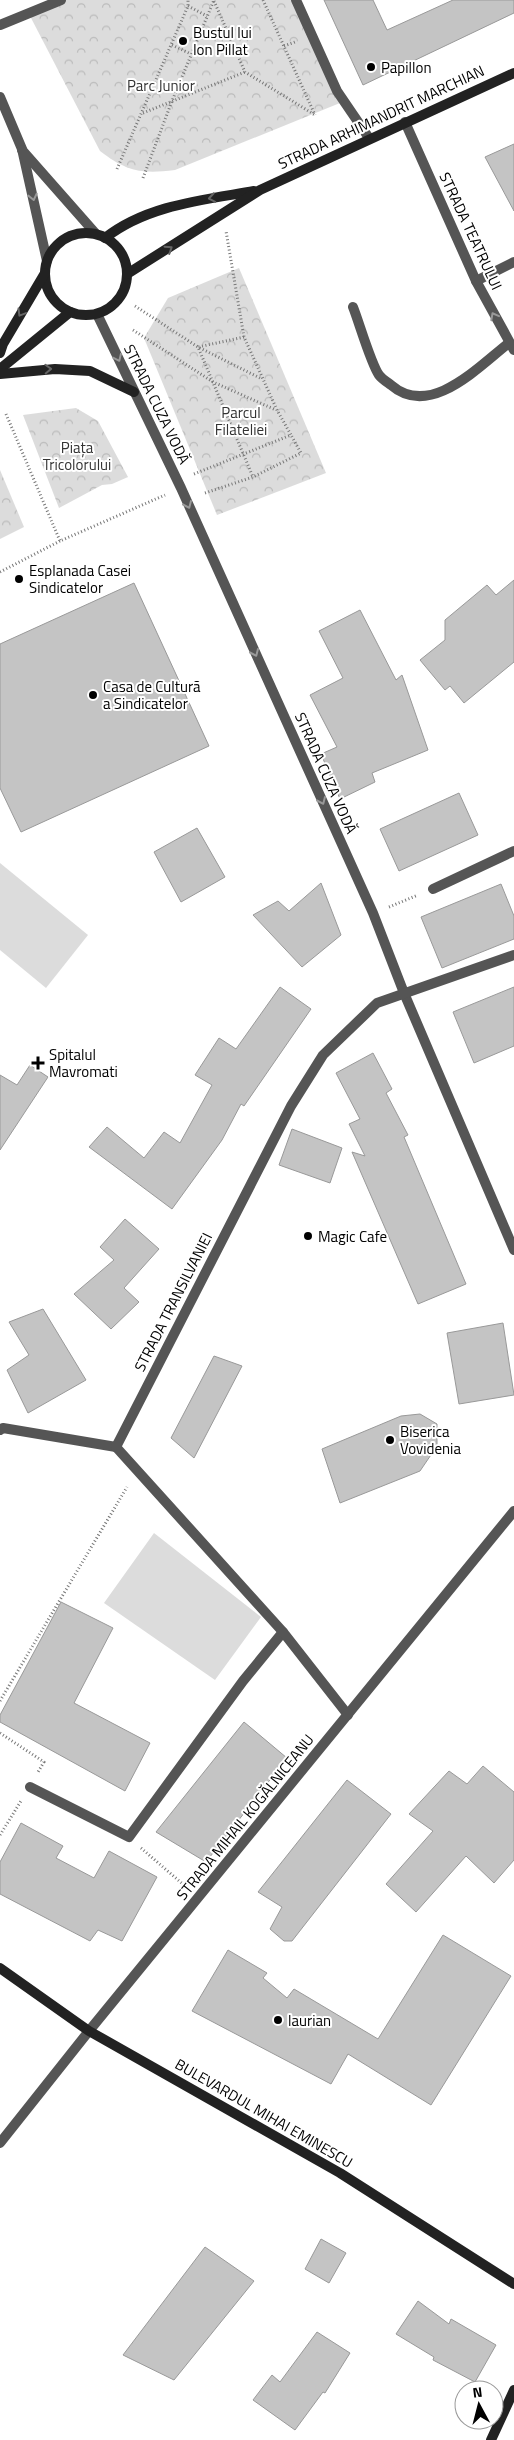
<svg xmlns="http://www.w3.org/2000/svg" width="514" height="2440" viewBox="0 0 514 2440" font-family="'Titillium Web',sans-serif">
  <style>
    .park { fill: url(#park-crowns) }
    .pitch { fill: #dcdcdc }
    .building { fill: #c4c4c4; stroke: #999 }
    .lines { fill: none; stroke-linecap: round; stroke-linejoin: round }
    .path { stroke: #777; stroke-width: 3; stroke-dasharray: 1 2.5; stroke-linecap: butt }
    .service { stroke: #555; stroke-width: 10 }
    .pedestrian { stroke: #555; stroke-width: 10 }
    .minor { stroke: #555; stroke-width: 10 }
    .tertiary { stroke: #555; stroke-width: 10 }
    .secondary { stroke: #222; stroke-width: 10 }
    .oneway { stroke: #999 }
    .oneway2 { stroke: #646464 }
    .poi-dot { fill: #000; stroke: #fff; stroke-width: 2 }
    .labels { text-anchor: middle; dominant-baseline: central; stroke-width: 4; stroke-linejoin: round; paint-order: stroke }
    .poi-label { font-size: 15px; fill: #000; stroke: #fff; text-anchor: start }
    .park-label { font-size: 15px; fill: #333; stroke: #fff }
    .street-label { font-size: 15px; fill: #000; stroke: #fff }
  </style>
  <defs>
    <pattern id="park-crowns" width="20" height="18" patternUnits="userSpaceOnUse" patternTransform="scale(1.25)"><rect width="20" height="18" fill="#dcdcdc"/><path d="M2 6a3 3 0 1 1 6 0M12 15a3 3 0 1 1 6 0" fill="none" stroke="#bbb"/></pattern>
  </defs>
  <rect width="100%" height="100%" fill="#fff"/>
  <g class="park">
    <path d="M65,0H296L340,103L175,170C142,174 127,172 100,151L30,16Z"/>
    <path d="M239,268L326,473L217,515L144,338L168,298Z"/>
    <path d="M76,408L98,421L128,477L112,484L102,485L59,508L23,415Z"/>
    <path d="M0,470L24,527L0,539Z"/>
  </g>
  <g class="pitch">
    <path d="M0,863L88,935L46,988L0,950Z"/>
    <path d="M154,1533L261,1617L215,1680L104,1603Z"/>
  </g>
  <g class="building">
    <path d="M324,0H373L387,30L453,0H514V13L363,85Z"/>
    <path d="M514,144V211L485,157Z"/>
    <path d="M514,580V662L464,703L450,686L445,690L420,660L445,640V620L487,585L496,595Z"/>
    <path d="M134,583L209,746L21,832L0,788V644Z"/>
    <path d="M360,610L396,680L402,675L428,750L372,773L375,782L340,799L321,754L337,747L310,695L343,678L319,631Z"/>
    <path d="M459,793L478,835L399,871L380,829Z"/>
    <path d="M197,828L225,877L181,902L154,852Z"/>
    <path d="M321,883L341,935L302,967L253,915L278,901L289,911Z"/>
    <path d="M501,884L514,916V939L442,968L421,917Z"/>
    <path d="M280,987L311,1009L244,1106L241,1104L222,1140L172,1209L89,1147L107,1127L144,1158L164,1132L180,1143L212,1085L195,1075L219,1038L236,1049Z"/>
    <path d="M514,987V1046L474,1063L453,1012Z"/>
    <path d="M373,1053L392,1089L386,1093L408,1135L404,1137L466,1284L418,1304L352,1152L365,1156L349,1124L360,1119L336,1073Z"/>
    <path d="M30,1065L48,1077L0,1150V1075L17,1085Z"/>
    <path d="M292,1129L342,1148L330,1183L279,1165Z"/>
    <path d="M125,1219L159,1249L124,1288L139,1302L111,1329L74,1294L114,1260L100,1247Z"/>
    <path d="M43,1309L86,1380L28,1413L7,1370L29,1355L9,1322Z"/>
    <path d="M503,1323L514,1395L459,1404L447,1333Z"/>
    <path d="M214,1356L242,1366L194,1458L171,1438Z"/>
    <path d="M420,1414L437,1424V1446L420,1471L340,1503L322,1449L401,1416Z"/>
    <path d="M61,1602L113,1628L74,1703L150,1743L125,1791L0,1722V1715Z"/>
    <path d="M244,1722L287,1758L206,1862L156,1832Z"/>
    <path d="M483,1766L514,1792V1860L494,1883L466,1856L416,1912L386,1884L433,1831L409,1814L449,1771L467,1784Z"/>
    <path d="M347,1780L391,1814L292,1941H284L270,1929L282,1907L258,1892Z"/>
    <path d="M21,1823L63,1846L56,1858L94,1878L109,1851L157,1877L122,1941L98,1930L90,1941L0,1894V1862Z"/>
    <path d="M443,1935L511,1976L431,2105L348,2054L331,2084L192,2011L228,1950L267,1973L263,1978L287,1998L294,1989L378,2039Z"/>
    <path d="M321,2239L346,2253L329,2283L305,2269Z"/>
    <path d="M205,2247L254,2281L174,2380L123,2355Z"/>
    <path d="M418,2301L449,2324L451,2319L496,2345L475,2382L433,2360L434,2357L396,2334Z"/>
    <path d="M317,2332L350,2353L325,2393L323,2392L295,2430L253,2400L272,2375L280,2382Z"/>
  </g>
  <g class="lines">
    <g class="path">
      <path d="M263,0L315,115"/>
      <path d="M214,1L245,72L315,115"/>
      <path d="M188,6L207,16"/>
      <path d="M172,45L191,54"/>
      <path d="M284,46L295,42"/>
      <path d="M143,113L245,72"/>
      <path d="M117,169L188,6V0"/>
      <path d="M143,178L172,101L214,0"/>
      <path d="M135,306L198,347L262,379"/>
      <path d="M133,330L213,382L276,410"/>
      <path d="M244,337L198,347L253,477"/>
      <path d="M6,414L60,541L165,495"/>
      <path d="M194,474L291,435L277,410L244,337L226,231"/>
      <path d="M205,493L253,477L301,453L291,435"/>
      <path d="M0,572L60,541"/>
      <path d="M389,907L418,895"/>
      <path d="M0,1701L127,1487"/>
      <path d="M0,1733L44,1762L38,1772"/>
      <path d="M0,1835L21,1801"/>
      <path d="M141,1848L185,1886"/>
    </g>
    <g class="service">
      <path d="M0,1430L3,1428L116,1447"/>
      <path d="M30,1787L129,1837L243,1681L283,1632"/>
    </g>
    <path class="pedestrian" d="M296,0L337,91L369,138"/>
    <g class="minor">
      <path d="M0,25L61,0"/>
      <path d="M405,122L476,281L514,350"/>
      <path d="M476,281L514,262"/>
      <path d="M353,307C359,322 371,364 379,375C382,379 387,382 391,385C430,419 478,367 509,343"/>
      <path d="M97,314L181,488L373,913L404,993L514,1250"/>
      <path d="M433,889L514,851"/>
      <path d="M348,1715L283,1632L116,1447L291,1106L323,1055L377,1003L514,955"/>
      <path d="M89,2031L514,1511"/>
    </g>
    <g class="tertiary">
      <path d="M0,97L22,149L47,261"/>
      <path d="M22,150L96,234"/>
      <path d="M0,2143L89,2031"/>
    </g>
    <g class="secondary">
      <circle cx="86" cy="274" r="41"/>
      <path d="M105,238C147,205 203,200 254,191"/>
      <path d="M127,274L260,190L514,73"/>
      <path d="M0,353L3,344L45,273"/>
      <path d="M0,369L70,312"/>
      <path d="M0,374L55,369L90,371L134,392"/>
      <path d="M0,1968L89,2031L340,2173L514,2284"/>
      <path d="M491,2440L514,2390"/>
    </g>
  </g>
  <defs><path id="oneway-chevron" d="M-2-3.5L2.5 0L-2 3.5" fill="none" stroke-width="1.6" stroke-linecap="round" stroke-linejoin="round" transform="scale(1.25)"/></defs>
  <g class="oneway">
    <use href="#oneway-chevron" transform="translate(33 197) rotate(77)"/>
    <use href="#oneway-chevron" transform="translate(494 316) rotate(-118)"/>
    <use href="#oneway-chevron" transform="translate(118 358) rotate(65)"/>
    <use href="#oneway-chevron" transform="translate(188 505) rotate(66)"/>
    <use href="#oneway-chevron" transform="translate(255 653) rotate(66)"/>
    <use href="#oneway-chevron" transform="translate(322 801) rotate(66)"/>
  </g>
  <g class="oneway2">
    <use href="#oneway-chevron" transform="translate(212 198) rotate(170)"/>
    <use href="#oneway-chevron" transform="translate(169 249) rotate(-33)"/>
    <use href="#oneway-chevron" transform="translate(21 313) rotate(121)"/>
    <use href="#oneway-chevron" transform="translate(48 369) rotate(-2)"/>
  </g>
  <g class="poi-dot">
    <circle cx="183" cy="41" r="5"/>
    <circle cx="371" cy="67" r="5"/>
    <circle cx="19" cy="579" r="5"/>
    <circle cx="93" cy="695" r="5"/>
    <path d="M35.5 1055.5h5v5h5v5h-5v5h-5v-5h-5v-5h5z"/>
    <circle cx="308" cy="1236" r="5"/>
    <circle cx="390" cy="1440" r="5"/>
    <circle cx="278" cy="2020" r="5"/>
  </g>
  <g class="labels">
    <g class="poi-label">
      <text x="193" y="32">Bustul lui<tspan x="193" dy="17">Ion Pillat</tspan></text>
      <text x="381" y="67">Papillon</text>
      <text x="29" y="570">Esplanada Casei<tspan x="29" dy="17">Sindicatelor</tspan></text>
      <text x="103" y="686">Casa de Cultură<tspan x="103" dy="17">a Sindicatelor</tspan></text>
      <text x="49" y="1054">Spitalul<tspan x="49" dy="17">Mavromati</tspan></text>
      <text x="318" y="1236">Magic Cafe</text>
      <text x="400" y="1431">Biserica<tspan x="400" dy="17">Vovidenia</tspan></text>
      <text x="288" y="2020">laurian</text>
    </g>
    <g class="park-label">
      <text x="161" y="85">Parc Junior</text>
      <text x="241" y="412">Parcul<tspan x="241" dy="17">Filateliei</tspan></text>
      <text x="77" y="447">Piața<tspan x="77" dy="17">Tricolorului</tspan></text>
    </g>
    <g class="street-label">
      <text transform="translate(381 117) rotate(-25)">STRADA ARHIMANDRIT MARCHIAN</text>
      <text transform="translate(471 231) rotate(65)">STRADA TEATRULUI</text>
      <text transform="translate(157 404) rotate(64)">STRADA CUZA VODĂ</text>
      <text transform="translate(326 773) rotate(66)">STRADA CUZA VODĂ</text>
      <text transform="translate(173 1302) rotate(-63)">STRADA TRANSILVANIEI</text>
      <text transform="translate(245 1817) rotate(-51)">STRADA MIHAIL KOGĂLNICEANU</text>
      <text transform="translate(264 2113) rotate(30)">BULEVARDUL MIHAI EMINESCU</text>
    </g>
  </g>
  <g transform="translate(479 2405) rotate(353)"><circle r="24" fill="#ffffff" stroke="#999999"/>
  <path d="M0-4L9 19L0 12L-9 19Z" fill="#000000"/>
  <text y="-8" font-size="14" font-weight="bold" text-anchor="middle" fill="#000000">N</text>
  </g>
</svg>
